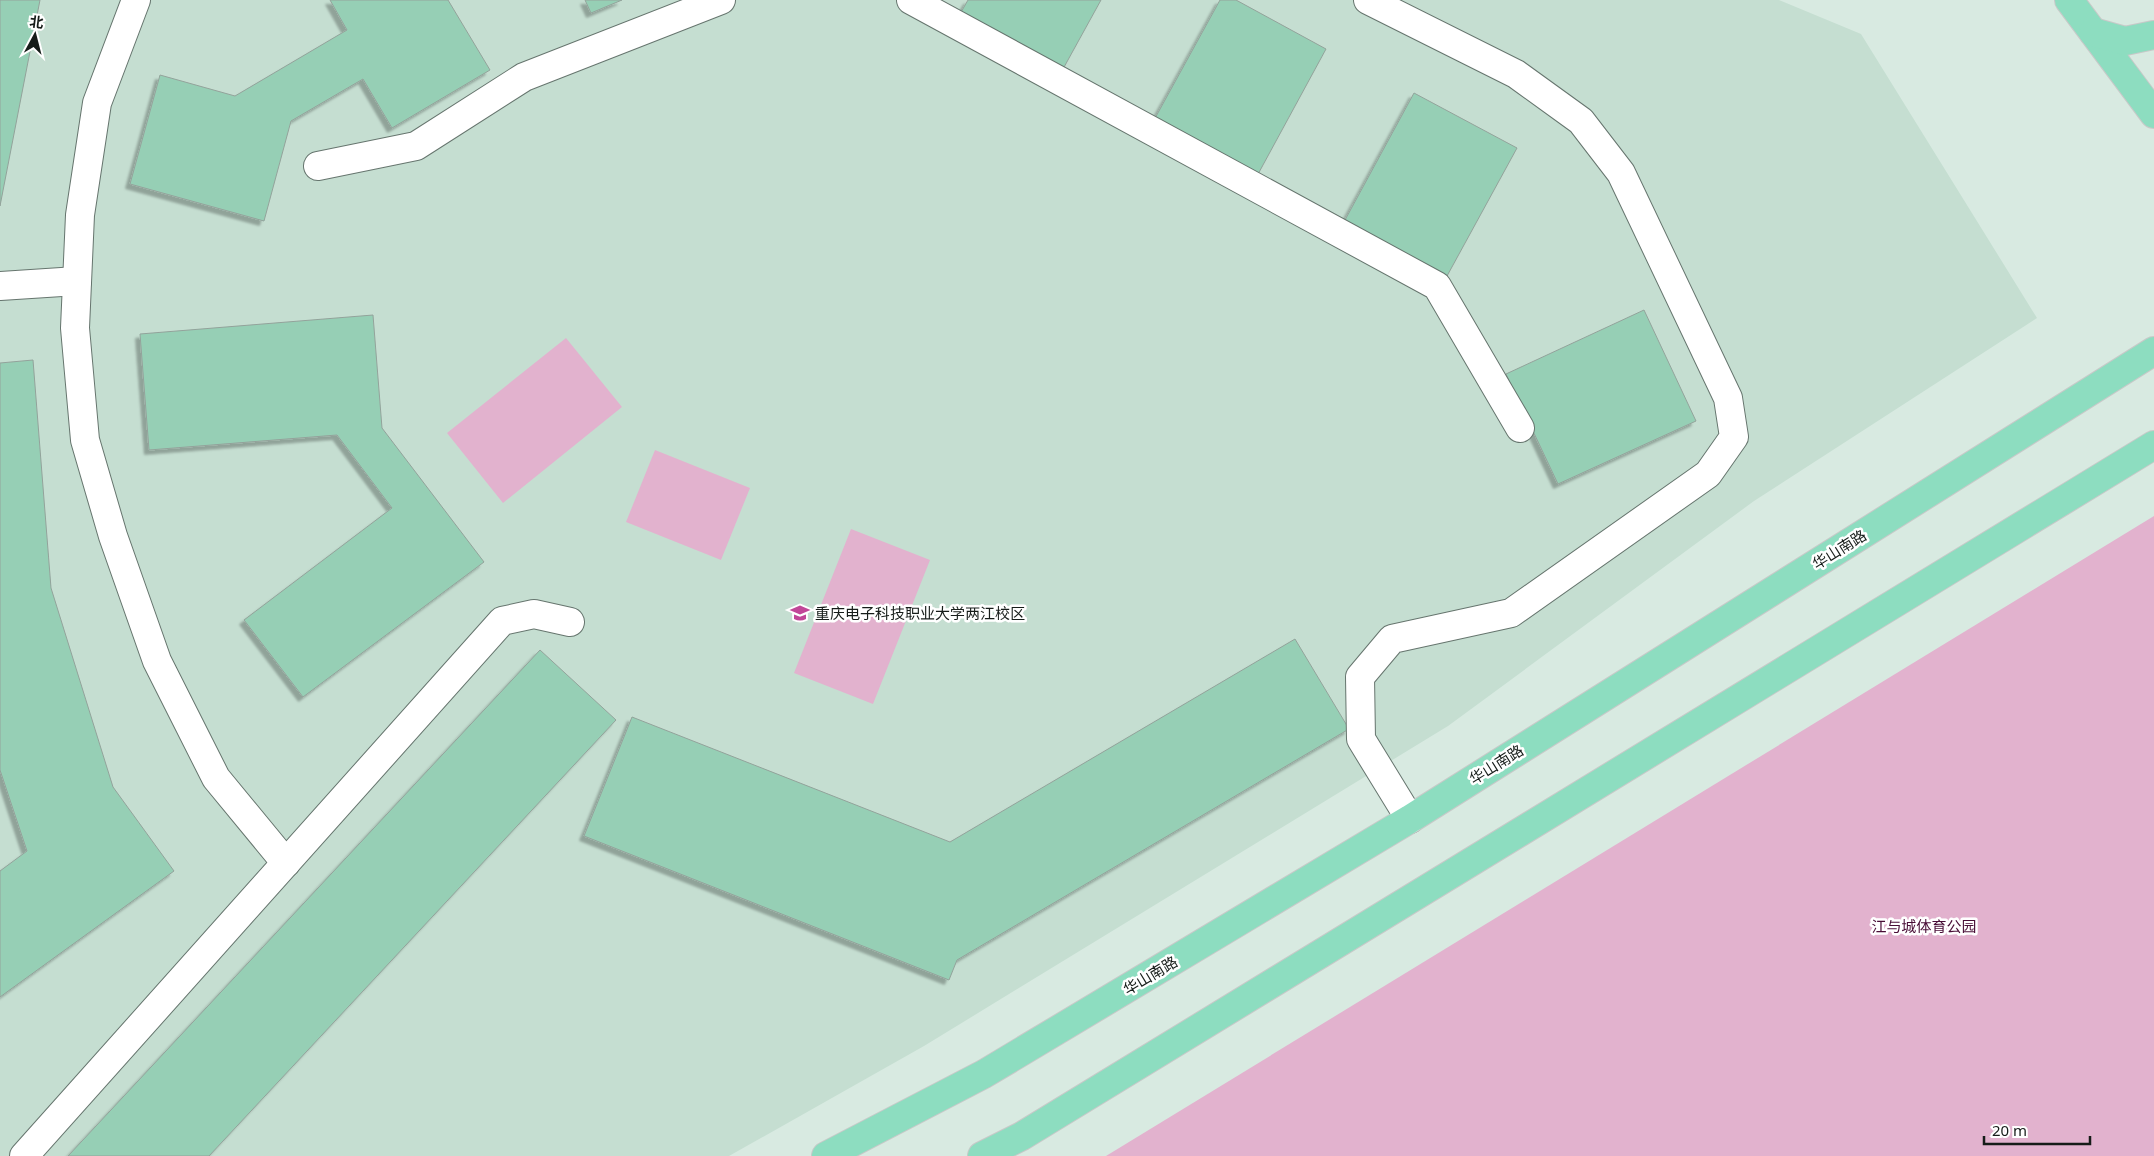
<svg xmlns="http://www.w3.org/2000/svg" width="2154" height="1156" viewBox="0 0 2154 1156" font-family="'Noto Sans','Noto Sans SC',sans-serif">
  <style>
    .built { fill: #c5ded1 }
    .green { fill: #e2b2ce }
    .building { fill: #96cfb5; stroke: #93a39b; filter: url(#shadow) }
    .lines { fill: none; stroke-linecap: round; stroke-linejoin: round }
    .minor-casing { stroke: #66756e; stroke-width: 30 }
    .major-casing { stroke: #c7c9c8; stroke-width: 30 }
    .minor { stroke: #fff; stroke-width: 28 }
    .major { stroke: #8dddc0; stroke-width: 28 }
    .labels { text-anchor: middle; dominant-baseline: central; stroke-width: 5; stroke-linejoin: round; paint-order: stroke }
    .street-label { font-size: 15px; fill: #161c19; stroke: #fff }
    .poi-label { font-size: 15px; fill: #161c19; stroke: #fff; text-anchor: start }
    .park-label { font-size: 15px; fill: #480d36; stroke: #fff }
  </style>
  <defs>
    <filter id="shadow"><feDropShadow dx="-4.5" dy="4.5" stdDeviation="1" flood-color="#0004"/></filter>
  </defs>
  <rect width="100%" height="100%" fill="#d8eae1"/>
  <path class="built" d="M0,0H1779L1861,34L2037,318L1754,501L1448,726L924,1046L729,1156H0Z"/>
  <g class="green">
    <path d="M566,338L622,407L503,503L447,433Z"/>
    <path d="M655,450L750,488L721,560L626,522Z"/>
    <path d="M2154,516V1156H1106Z"/>
    <path d="M851,529L930,560L873,704L794,673Z"/>
  </g>
  <g class="building">
    <path d="M0,0H40L0,206Z"/>
    <path d="M330,0H448L490,70L392,128L363,79L291,121L264,221L130,184L160,75L235,96L347,30Z"/>
    <path d="M585,0H622L591,13Z"/>
    <path d="M968,0H1101L1063,69L960,14Z"/>
    <path d="M1220,0H1236L1326,49L1257,176L1154,120Z"/>
    <path d="M1414,93L1517,148L1447,276L1345,220Z"/>
    <path d="M1644,310L1696,421L1558,484L1506,374Z"/>
    <path d="M373,315L382,428L484,562L303,697L244,620L392,508L337,435L149,450L140,334Z"/>
    <path d="M33,360L51,588L113,787L174,871L0,997V871L27,851L0,770V363Z"/>
    <path d="M1295,639L1349,729L957,960L949,980L584,836L632,717L950,842Z"/>
    <path d="M540,650L616,720L209,1156H68Z"/>
  </g>
  <g class="lines">
    <g class="minor-casing">
      <g id="minor">
        <path d="M136,0L97,103L80,215L75,328L85,440L113,536L157,661L216,778L286,863"/>
        <path d="M911,0L1437,286L1520,428"/>
        <path d="M1368,0L1516,74L1581,121L1621,173L1728,398L1734,437L1708,474L1511,613L1392,639L1360,677L1361,739L1410,819"/>
        <path d="M318,166L416,146L524,77L721,0"/>
        <path d="M0,286L77,281"/>
        <path d="M24,1156L502,621L534,614L570,622"/>
      </g>
    </g>
    <g class="major-casing">
      <g id="major">
        <path d="M2069,0L2154,114"/>
        <path d="M2093,32L2125,41L2154,35"/>
        <path d="M826,1156L984,1074L1410,819L2154,351"/>
        <path d="M982,1156L1022,1136L2154,445"/>
      </g>
    </g>
    <use href="#minor" class="minor"/>
    <use href="#major" class="major"/>
  </g>
  <defs>
    <g id="school-bare" transform="scale(1.5)"><path d="M0-5L7-2L0 1L-7-2ZM-4 1L0 2.5L4 1V4Q0 6-4 4Z" fill="#c14698" stroke="#fff" stroke-width="2.5" paint-order="stroke"/></g>
  </defs>
  <g fill-rule="evenodd">
    <use href="#school-bare" x="800" y="613"/>
  </g>
  <g class="labels">
    <g class="street-label">
      <text transform="translate(1839 549) rotate(-32)">华山南路</text>
      <text transform="translate(1496 764) rotate(-32)">华山南路</text>
      <text transform="translate(1150 975) rotate(-31)">华山南路</text>
    </g>
    <g class="poi-label">
      <text x="815" y="613">重庆电子科技职业大学两江校区</text>
    </g>
    <g class="park-label">
      <text x="1924" y="926">江与城体育公园</text>
    </g>
  </g>
  <g transform="translate(35 35) rotate(7)" stroke="#ffffff" stroke-width="4" paint-order="stroke">
  <path d="M0-4L9 19L0 12L-9 19Z" fill="#161c19"/>
  <text y="-8" font-size="14" font-weight="bold" text-anchor="middle" fill="#161c19">北</text>
  </g>
  <path d="M1984 1136v8h106v-8" fill="none" stroke="#161c19" stroke-width="2.5"/>
  <text x="1992" y="1136" font-size="15" fill="#161c19" stroke="#ffffff" stroke-width="4" paint-order="stroke">20 m</text>
</svg>
